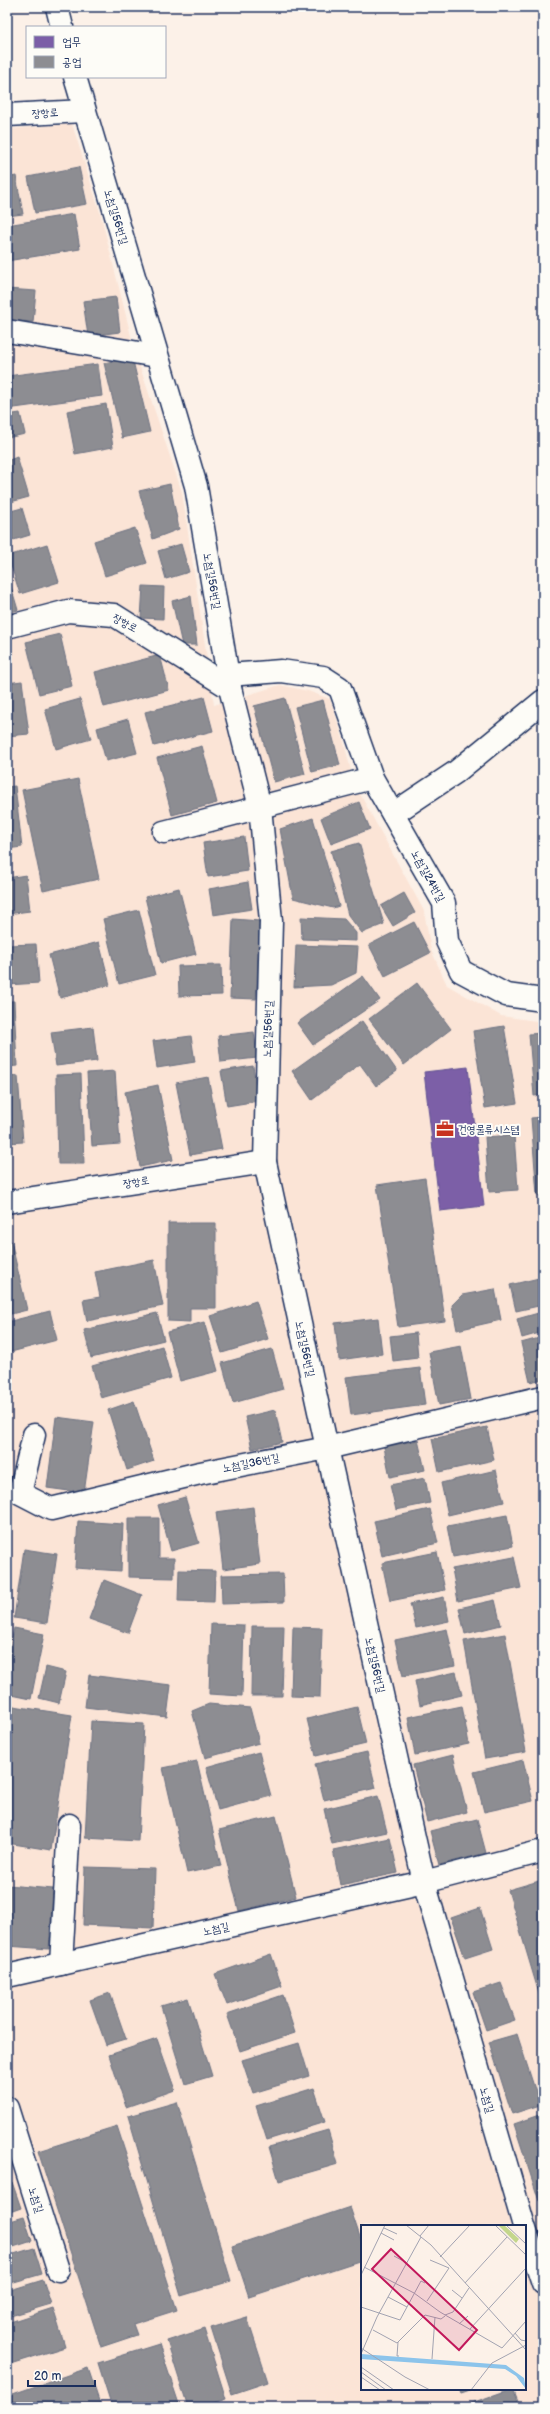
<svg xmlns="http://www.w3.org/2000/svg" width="550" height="2414" viewBox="0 0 550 2414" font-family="'Balsamiq Sans','Poor Story',sans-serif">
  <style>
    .built { fill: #fbe4d6; fill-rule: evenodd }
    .offices { fill: #7b5ea7; stroke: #5e5091 }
    .industry { fill: #8d8d92; stroke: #6b7182 }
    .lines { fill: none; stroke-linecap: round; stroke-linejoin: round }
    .minor-casing { stroke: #1b2f5e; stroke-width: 25 }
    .minor { stroke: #fdfcf7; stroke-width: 22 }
    .labels { text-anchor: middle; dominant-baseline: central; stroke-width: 4; stroke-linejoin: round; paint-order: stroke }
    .street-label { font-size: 11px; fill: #1b2f5e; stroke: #fdfcf7 }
    .poi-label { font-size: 11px; fill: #1b2f5e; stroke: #fdfcf7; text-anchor: start }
    .inset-road { fill: none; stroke: #a2a3b1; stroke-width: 1 }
    .view { fill: #c2185b; fill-opacity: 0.15; stroke: #c2185b; stroke-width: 2 }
    .inset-edge { fill: none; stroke: #1b2f5e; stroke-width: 2 }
  </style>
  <rect width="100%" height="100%" fill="#fcf1e8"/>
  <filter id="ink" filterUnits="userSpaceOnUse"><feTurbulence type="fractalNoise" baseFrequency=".025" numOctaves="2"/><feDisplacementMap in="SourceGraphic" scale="8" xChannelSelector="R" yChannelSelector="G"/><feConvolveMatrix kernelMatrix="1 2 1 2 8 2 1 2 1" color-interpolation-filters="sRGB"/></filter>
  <g filter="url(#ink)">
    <path class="built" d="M72,124L100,212L135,352L182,492L214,705L280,685L308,691L330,699L342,735L354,783L424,911L431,950L447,985L501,1016L543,1022V2407H7V129ZM362,2226H525V2389H362Z"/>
    <path class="offices" d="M468,1067L484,1206L440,1211L424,1072Z"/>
    <g class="industry">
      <path d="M79,167L87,204L35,213L28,177Z"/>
      <path d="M16,176L23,214L7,216V178Z"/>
      <path d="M74,214L80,249L7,261V225Z"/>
      <path d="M7,289L36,291L33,322L7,320Z"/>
      <path d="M116,297L120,332L88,336L83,301Z"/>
      <path d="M132,357L150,432L122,438L104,363Z"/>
      <path d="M98,364L102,396L7,409V376Z"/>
      <path d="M106,404L113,447L75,454L67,411Z"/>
      <path d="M20,413L25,434L7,438V415Z"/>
      <path d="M17,457L29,497L7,503V461Z"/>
      <path d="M170,484L179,529L153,539L139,491Z"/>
      <path d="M22,508L30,535L7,542V512Z"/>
      <path d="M135,528L147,563L105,576L94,541Z"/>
      <path d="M47,544L59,582L20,594L8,556Z"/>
      <path d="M181,544L189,572L166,579L158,551Z"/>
      <path d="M7,573L18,610L7,613Z"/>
      <path d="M143,586L164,587L163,619L141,618Z"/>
      <path d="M191,596L197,645H182L172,601Z"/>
      <path d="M60,634L72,686L39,694L26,642Z"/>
      <path d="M160,655L169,690L104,707L95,672Z"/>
      <path d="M22,681L29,734L7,736V683Z"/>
      <path d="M204,697L213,731L154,746L145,712Z"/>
      <path d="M285,698L305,774L274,782L254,706Z"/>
      <path d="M80,699L91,739L56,749L45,709Z"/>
      <path d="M323,700L340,765L312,772L295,707Z"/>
      <path d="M128,719L137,753L106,761L97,728Z"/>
      <path d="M202,746L217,803L172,815L157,758Z"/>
      <path d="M78,779L99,879L43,891L22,790Z"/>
      <path d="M15,786L22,847L7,849V787Z"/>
      <path d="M359,802L370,829L331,844L321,818Z"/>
      <path d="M313,818L339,906L333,908L293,898L280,829Z"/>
      <path d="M244,837L248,871L208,877L203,843Z"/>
      <path d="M359,843L384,924L362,933L348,915L331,851Z"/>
      <path d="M26,875L30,911L7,914V878Z"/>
      <path d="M248,882L252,909L213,915L209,889Z"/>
      <path d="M179,888L196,954L161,963L145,897Z"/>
      <path d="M404,893L415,913L393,926L381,906Z"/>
      <path d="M139,910L155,975L119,984L103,919Z"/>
      <path d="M301,917L344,919L356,933V941L302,939Z"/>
      <path d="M233,919L260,921L256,999L230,998Z"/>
      <path d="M414,922L430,953L385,976L369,945Z"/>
      <path d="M99,942L110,985L60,998L49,955Z"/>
      <path d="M36,944L39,983L7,985V945Z"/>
      <path d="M296,945L358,947L356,973L331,985L294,987Z"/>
      <path d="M221,965L222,995L179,996L178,966Z"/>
      <path d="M363,976L380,1000L313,1045L297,1023Z"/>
      <path d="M417,983L451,1029L404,1065L369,1019Z"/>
      <path d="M7,1001H14L17,1066L7,1067Z"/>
      <path d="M362,1021L397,1071L376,1086L360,1064L312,1100L292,1071Z"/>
      <path d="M504,1026L517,1103L485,1108L473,1031Z"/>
      <path d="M93,1027L97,1061L56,1066L51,1032Z"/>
      <path d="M254,1032L257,1058L221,1062L218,1036Z"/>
      <path d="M543,1033V1095L534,1096L529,1034Z"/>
      <path d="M191,1036L195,1062L157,1068L153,1041Z"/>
      <path d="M253,1066L258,1101L227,1106L221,1071Z"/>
      <path d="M115,1071L120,1144L92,1146L87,1073Z"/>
      <path d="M81,1074L84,1164H58L56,1075Z"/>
      <path d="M18,1076L23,1142L7,1143V1077Z"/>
      <path d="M208,1077L222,1149L190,1155L176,1083Z"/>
      <path d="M158,1085L173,1160L140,1167L125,1092Z"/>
      <path d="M543,1117V1195H537L531,1118Z"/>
      <path d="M514,1135L518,1190L489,1192L485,1137Z"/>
      <path d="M425,1178L445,1321L398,1327L377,1185Z"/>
      <path d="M168,1223H216V1308H190V1322L168,1321Z"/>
      <path d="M7,1241H11L27,1310L7,1315Z"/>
      <path d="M154,1260L163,1306L87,1321L83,1300L100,1297L95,1272Z"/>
      <path d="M543,1277V1305L516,1311L510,1285Z"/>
      <path d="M495,1289L501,1320L457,1330L452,1305L462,1295Z"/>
      <path d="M256,1301L268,1339L222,1353L210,1316Z"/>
      <path d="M50,1311L57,1340L7,1353V1322Z"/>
      <path d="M542,1312L543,1332L522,1338L517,1319Z"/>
      <path d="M157,1313L164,1340L91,1358L84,1330Z"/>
      <path d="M378,1318L382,1354L339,1360L335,1323Z"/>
      <path d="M204,1322L218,1371L180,1381L167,1332Z"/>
      <path d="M416,1333L418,1358L393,1361L390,1336Z"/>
      <path d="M543,1337V1379L530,1382L521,1343Z"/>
      <path d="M162,1346L171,1378L101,1398L92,1366Z"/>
      <path d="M461,1346L471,1399L439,1405L429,1352Z"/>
      <path d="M272,1349L283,1389L233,1403L222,1363Z"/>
      <path d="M420,1368L425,1405L351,1415L346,1377Z"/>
      <path d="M134,1401L154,1461L127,1470L108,1410Z"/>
      <path d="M275,1410L282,1442L252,1449L245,1417Z"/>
      <path d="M56,1417L94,1422L84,1493L47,1488Z"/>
      <path d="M487,1427L494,1460L439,1472L432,1439Z"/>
      <path d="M418,1440L425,1470L390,1477L384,1447Z"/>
      <path d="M496,1470L504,1502L448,1515L441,1483Z"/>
      <path d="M425,1478L430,1503L396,1510L390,1485Z"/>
      <path d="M185,1497L199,1543L171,1551L158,1505Z"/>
      <path d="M253,1507L260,1564L223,1569L216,1512Z"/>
      <path d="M430,1509L438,1543L382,1556L374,1521Z"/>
      <path d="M507,1515L513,1546L453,1557L447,1526Z"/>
      <path d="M128,1518H159V1558H174V1578L128,1577Z"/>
      <path d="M78,1521L123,1524L121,1571L75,1568Z"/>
      <path d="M24,1549L57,1554L47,1623L14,1618Z"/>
      <path d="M437,1552L445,1590L390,1601L382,1563Z"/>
      <path d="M514,1557L521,1588L458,1601L452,1569Z"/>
      <path d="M179,1570L215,1571L214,1602L178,1601Z"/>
      <path d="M283,1574L284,1602L222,1604L221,1575Z"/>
      <path d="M104,1580L142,1595L128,1633L89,1619Z"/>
      <path d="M444,1597L449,1621L416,1628L410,1604Z"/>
      <path d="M495,1600L501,1625L465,1634L459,1608Z"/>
      <path d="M211,1624L244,1625L242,1696L209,1694Z"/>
      <path d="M252,1626H284L282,1696H251Z"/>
      <path d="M293,1627L322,1628L320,1697L291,1696Z"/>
      <path d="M14,1628L44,1634L31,1699L7,1694V1663Z"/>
      <path d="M447,1629L455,1666L403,1676L395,1640Z"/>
      <path d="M505,1634L526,1752L485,1759L464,1641Z"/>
      <path d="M46,1667L66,1672L59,1703L39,1698Z"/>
      <path d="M456,1672L462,1695L420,1705L415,1681Z"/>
      <path d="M89,1675L171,1685L167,1717L85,1707Z"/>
      <path d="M209,1704L250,1708L259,1743L205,1758L192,1711Z"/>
      <path d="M7,1705L72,1715L51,1850L7,1843Z"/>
      <path d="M462,1706L469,1744L415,1755L408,1717Z"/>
      <path d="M357,1707L366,1744L316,1756L307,1719Z"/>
      <path d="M91,1721L144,1724L138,1841L85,1838Z"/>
      <path d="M259,1752L271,1796L218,1810L206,1767Z"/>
      <path d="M367,1752L376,1788L324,1800L315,1764Z"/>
      <path d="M453,1755L467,1812L427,1822L413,1765Z"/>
      <path d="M523,1760L533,1801L484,1812L474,1772Z"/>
      <path d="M197,1761L221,1866L187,1873L163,1768Z"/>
      <path d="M378,1796L387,1832L332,1844L324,1809Z"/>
      <path d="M276,1816L296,1897L239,1911L219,1830Z"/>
      <path d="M477,1819L486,1853L439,1865L430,1831Z"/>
      <path d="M390,1838L398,1873L340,1885L333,1850Z"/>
      <path d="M85,1867L155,1869L153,1928L83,1925Z"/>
      <path d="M539,1881L543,1894V2007L508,1890Z"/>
      <path d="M7,1885L53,1889L49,1949L7,1946Z"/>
      <path d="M480,1908L493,1949L465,1958L451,1918Z"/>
      <path d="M271,1954L282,1986L227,2005L215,1974Z"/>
      <path d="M501,1983L515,2020L486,2030L473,1992Z"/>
      <path d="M110,1993L126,2039L106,2045L90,2000Z"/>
      <path d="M283,1995L295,2033L240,2051L227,2014Z"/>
      <path d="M188,1998L212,2076L185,2084L161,2006Z"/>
      <path d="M517,2034L540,2105L512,2114L489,2042Z"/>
      <path d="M157,2039L175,2090L126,2107L109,2055Z"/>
      <path d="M299,2043L309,2076L253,2093L242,2060Z"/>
      <path d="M314,2088L325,2122L267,2140L256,2106Z"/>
      <path d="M177,2102L231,2281L181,2296L128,2116Z"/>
      <path d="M543,2114V2200L539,2201L514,2124Z"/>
      <path d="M117,2126L177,2310L133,2324L137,2335L101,2347L38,2151Z"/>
      <path d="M328,2130L338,2164L279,2181L269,2147Z"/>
      <path d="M12,2182L21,2208L7,2213V2183Z"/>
      <path d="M350,2207L362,2243V2260L249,2297L232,2246Z"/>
      <path d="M24,2217L32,2241L7,2249V2222Z"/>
      <path d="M34,2248L42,2274L7,2284V2256Z"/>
      <path d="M43,2280L51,2304L7,2317V2291Z"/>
      <path d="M53,2308L65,2347L7,2365V2323Z"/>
      <path d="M247,2317L268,2382L232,2394L211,2328Z"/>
      <path d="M204,2329L226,2399L200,2407H188L167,2341Z"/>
      <path d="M159,2344L180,2407H112L98,2363Z"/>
      <path d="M88,2368L101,2407H7V2396Z"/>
      <path d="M459,2389H476L461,2394Z"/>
      <path d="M513,2389L520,2407L463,2406L511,2389Z"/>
    </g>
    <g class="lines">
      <g class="minor-casing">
        <g id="minor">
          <path d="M57,7L62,27"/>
          <path d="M75,77L196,486L230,688L260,807L271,921L265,1162L327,1448L424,1882L524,2226"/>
          <path d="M7,115L84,111"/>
          <path d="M7,331L157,356"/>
          <path d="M7,627L68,611L114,615L230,688"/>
          <path d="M228,675L281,671L323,677L340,688L372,778L444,903L447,941L461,971L506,995L543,1000"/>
          <path d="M393,814L456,772L543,701"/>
          <path d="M164,832L372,778"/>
          <path d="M7,1202L265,1162"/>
          <path d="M34,1435L20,1493L51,1509L200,1473L327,1448L543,1397"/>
          <path d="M61,1964L69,1825"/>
          <path d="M7,1976L424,1882L543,1851"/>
          <path d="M7,2108L58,2270"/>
          <path d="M525,2229L543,2283"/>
        </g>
      </g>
      <use href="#minor" class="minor"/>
    </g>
  </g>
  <defs>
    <g id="office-bare" transform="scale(1.38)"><path d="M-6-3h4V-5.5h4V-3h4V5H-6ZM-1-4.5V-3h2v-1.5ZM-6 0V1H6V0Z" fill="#c8321e" stroke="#fdfcf7" stroke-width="2.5" paint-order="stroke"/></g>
  </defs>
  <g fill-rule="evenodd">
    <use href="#office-bare" x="445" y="1129"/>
  </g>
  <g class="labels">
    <g class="street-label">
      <text transform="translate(45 113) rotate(-4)">장항로</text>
      <text transform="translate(116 217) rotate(73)">노첨길56번길</text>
      <text transform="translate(212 581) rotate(80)">노첨길56번길</text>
      <text transform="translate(125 623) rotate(28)">장항로</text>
      <text transform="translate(428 876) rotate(61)">노첨길24번길</text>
      <text transform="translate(268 1029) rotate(-88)">노첨길56번길</text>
      <text transform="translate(136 1182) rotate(-9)">장항로</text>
      <text transform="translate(305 1349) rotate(78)">노첨길56번길</text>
      <text transform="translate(251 1463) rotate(-11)">노첨길36번길</text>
      <text transform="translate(375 1665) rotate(77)">노첨길56번길</text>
      <text transform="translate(216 1929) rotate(-13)">노첨길</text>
      <text transform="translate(487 2100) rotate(74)">노첨길</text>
      <text transform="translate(36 2200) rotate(72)">노첨길</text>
    </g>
    <g class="poi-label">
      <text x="458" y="1129">건영물류시스템</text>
    </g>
  </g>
  <g transform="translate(361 2225)">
    <rect width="165" height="165" fill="#fcf1e8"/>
    <path d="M137,0H143L158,14L155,18Z" fill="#c3d68b"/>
    <path d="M0,129L145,140L163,153L165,164L155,151L144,144L0,134Z" fill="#8cc4eb"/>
    <path class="inset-road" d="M45,0L70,20L165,125M134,0L165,30M145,0L165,19M23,3L36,9M20,8L33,15M59,11L68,0M33,31L46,38M79,32L109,0M3,42L53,68L79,87L141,123L165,96M0,50L24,0M104,58L146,12M91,65L101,73M27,72L46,82M66,76L88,43L69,35M0,82L39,95L60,56L64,58M84,90L92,87L108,63M98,99L107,91M109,104L165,43M12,105L36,118L64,90L80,94L84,91M154,108L160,115L165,116M37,117L36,131H38M0,123L44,152L69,165M0,129L16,92L60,12M71,134L74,92M0,142L33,165M0,147L25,165M0,152L19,165M110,165L131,138L165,120"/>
    <path class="view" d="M30,24L116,105L98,125L11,44Z"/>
    <rect width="165" height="165" class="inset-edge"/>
  </g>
  <rect width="550" height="2414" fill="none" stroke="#fdfcf7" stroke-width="24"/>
  <rect x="12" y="12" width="526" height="2390" fill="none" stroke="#1b2f5e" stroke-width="1.5" filter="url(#ink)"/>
  <rect x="26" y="26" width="140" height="52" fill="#fdfcf7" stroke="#a3aaba"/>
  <rect x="34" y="36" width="20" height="12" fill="#7b5ea7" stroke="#a3aaba"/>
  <text x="62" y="46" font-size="12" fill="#1b2f5e">업무</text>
  <rect x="34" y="56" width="20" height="12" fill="#8d8d92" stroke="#a3aaba"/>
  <text x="62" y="66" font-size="12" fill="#1b2f5e">공업</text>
  <path d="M28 2380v6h67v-6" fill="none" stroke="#1b2f5e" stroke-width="2"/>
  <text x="34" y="2380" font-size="12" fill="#1b2f5e" stroke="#fdfcf7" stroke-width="3" paint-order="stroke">20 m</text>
</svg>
